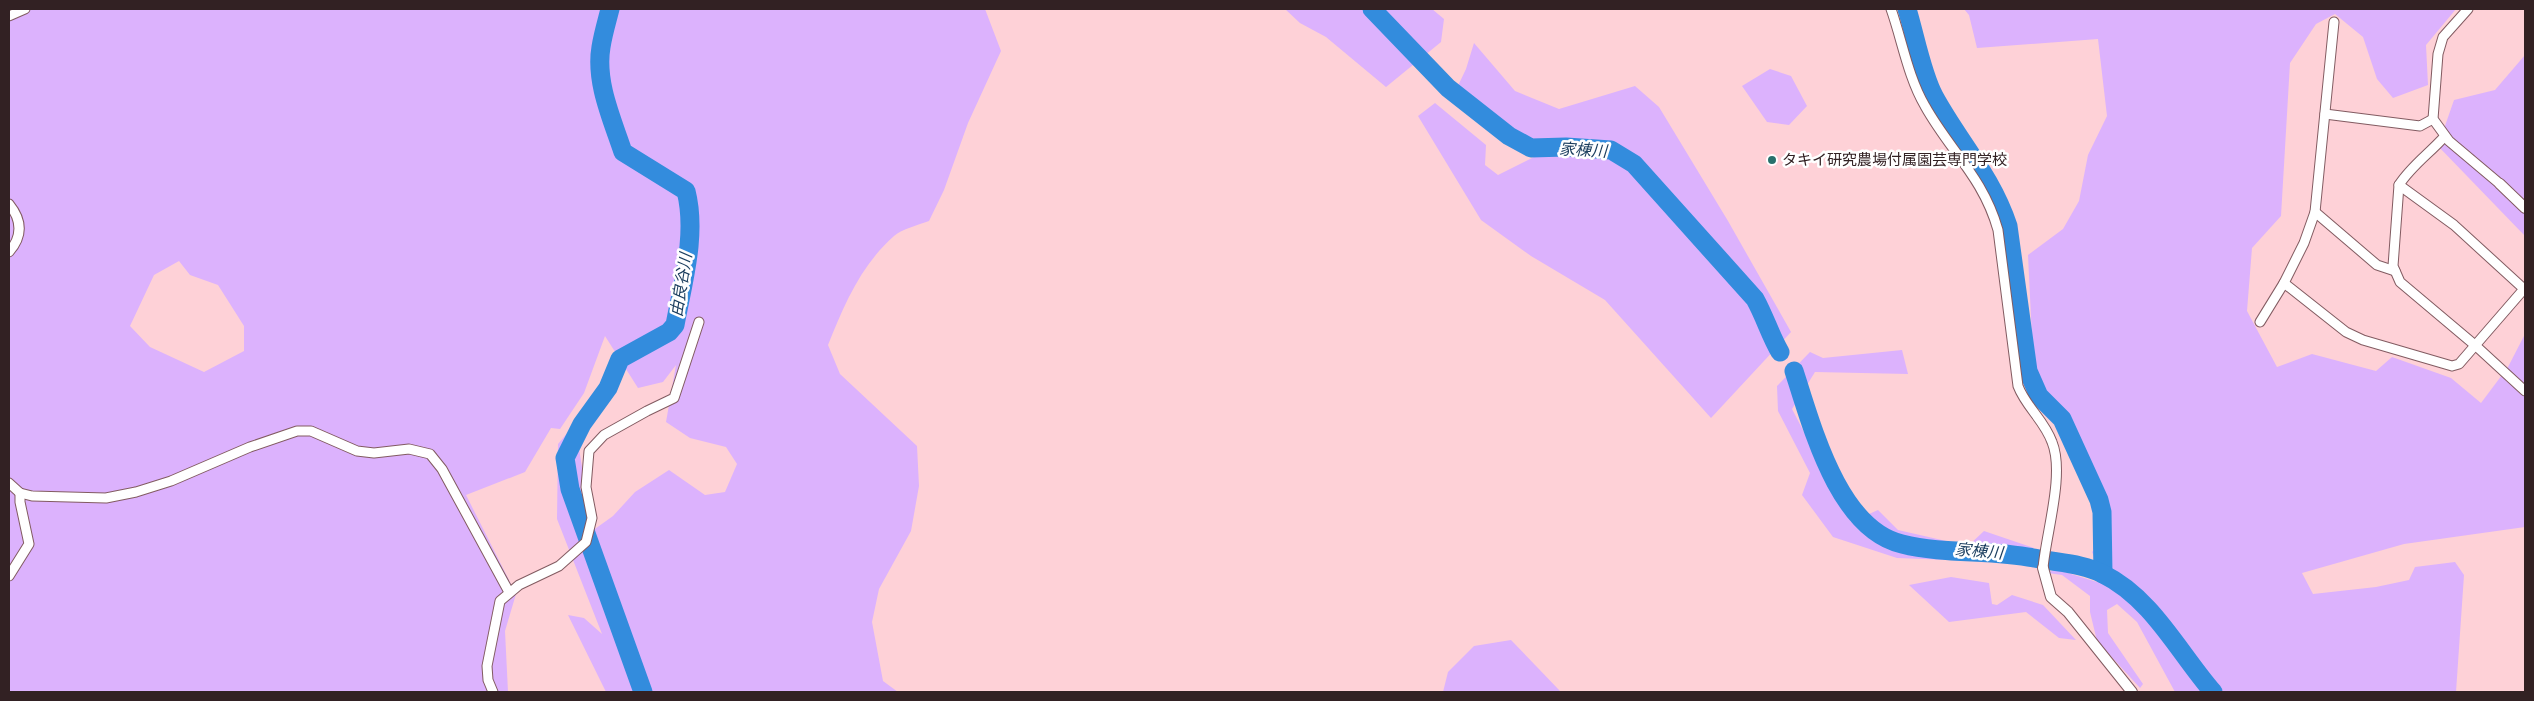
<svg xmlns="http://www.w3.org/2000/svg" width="2534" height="701" viewBox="0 0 2534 701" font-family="'DejaVu Sans','Noto Sans JP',sans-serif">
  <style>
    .green { fill: #dcb2fd; fill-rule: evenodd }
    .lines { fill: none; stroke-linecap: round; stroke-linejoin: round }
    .river { stroke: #338cdd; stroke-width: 19 }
    .minor-casing { stroke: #825b61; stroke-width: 11 }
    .tertiary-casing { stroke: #825b61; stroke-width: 12 }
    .minor { stroke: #fff; stroke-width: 9 }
    .tertiary { stroke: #fff; stroke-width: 10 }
    .poi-dot { fill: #27716c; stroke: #fff; stroke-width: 2 }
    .labels { text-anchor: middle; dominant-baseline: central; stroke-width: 5; stroke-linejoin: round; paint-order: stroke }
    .poi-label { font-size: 15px; fill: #322123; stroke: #fff; text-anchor: start }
    .water-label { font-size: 16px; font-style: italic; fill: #193c5d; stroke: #fff }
  </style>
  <rect width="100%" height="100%" fill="#fed1d7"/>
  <g class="green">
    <path d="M9,9H985L1001,51L968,123L944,190L929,221C918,225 902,229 894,236C861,265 844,305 828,345L840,374L917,446L919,486L911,531L879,589L872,622L883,681L898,692H606L568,615L584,618L602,634L557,519L558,444L569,431L578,442L592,531L613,516L635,492L669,470L705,495L725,492L737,464L726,447L690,438L666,422L676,365L663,382L638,388L605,336L584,393L560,429L551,428L525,472L466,495L516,594L505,631L508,692H9ZM179,261L190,275L218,285L244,326V351L204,372L150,347L130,326L154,275Z"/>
    <path d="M1285,9H1432L1444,19L1441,42L1386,87L1326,37L1300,23Z"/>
    <path d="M1964,9H2456L2426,45L2428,85L2393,98L2377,79L2363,37L2335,14L2316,24L2290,63L2281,216L2252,248L2247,311L2277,367L2312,354L2376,371L2392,357L2451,378L2481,403L2508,367L2525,334V527L2404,544L2302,573L2313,594L2376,587L2409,580L2415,567L2455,562L2464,575L2456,692H2175L2137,622L2117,604L2107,610L2108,633L2143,684L2140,688L2097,641L2090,612V596L2062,575L2048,573L2055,569L2097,582L2102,575L2092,552L2110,530L2101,499L2034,380L2028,255L2063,229L2079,201L2088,155L2107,116L2098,39L1977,48L1969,15Z"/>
    <path d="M1474,43L1515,91L1559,109L1635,86L1659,107L1728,221L1791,332L1711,418L1605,300L1531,256L1481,220L1418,116L1435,103L1486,145L1485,165L1498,175L1548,150L1499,125L1454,94L1466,69Z"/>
    <path d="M2525,55V236L2438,146L2454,100L2495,90Z"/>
    <path d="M1770,69L1791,76L1807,106L1789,125L1767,122L1742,86Z"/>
    <path d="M1902,350L1908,374L1815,372L1792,409L1851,522L1878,510L1898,530L1968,546L1984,531L2034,548L2030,563L1897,558L1833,537L1802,495L1810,473L1778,411L1777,386L1810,352L1823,358Z"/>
    <path d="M1951,577L1989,583L1992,604L1997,605L2012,595L2043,605L2076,640L2059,638L2026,612L1949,622L1909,585Z"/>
    <path d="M1511,640L1561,692H1443L1448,672L1474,646Z"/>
  </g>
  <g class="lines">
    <g class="river">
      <path d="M610,9C607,21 603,34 601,47C595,82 612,119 623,152L686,191C697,234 683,282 675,325L669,332L620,359L608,388L582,424L565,458L570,489L643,692"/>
      <path d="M1372,9L1448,88L1509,136L1531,148L1566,147L1611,150L1634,164L1755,299C1765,317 1770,335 1780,352"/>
      <path d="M1907,9C1915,35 1922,74 1934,96C1959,142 1991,175 2008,226L2028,371L2039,396L2062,419L2099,500L2102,512L2103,574"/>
      <path d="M1794,371C1812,426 1838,529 1902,544C1945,555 1991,549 2034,558C2057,563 2082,563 2103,574C2152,598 2179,653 2213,692"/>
    </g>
    <g class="minor-casing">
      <g id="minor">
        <path d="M1891,9C1902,40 1908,77 1925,106C1950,151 1983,177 1998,230L2018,386C2026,407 2044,420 2052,442C2065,474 2046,533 2043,568"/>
        <path d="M2468,9L2443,37L2438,54L2433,119L2449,141L2500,184"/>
        <path d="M9,16L25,9"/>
        <path d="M2325,114L2420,126L2433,119"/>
        <path d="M2445,136C2430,153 2411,166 2399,185L2393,266L2400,282L2476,346L2525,391"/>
        <path d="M9,204C22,220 23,236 9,252"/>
        <path d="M2315,212L2377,265L2395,271"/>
        <path d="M2284,283L2346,332L2363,340L2452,366L2459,364L2524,289L2454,225L2399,185"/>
        <path d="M2260,322L2284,283L2304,243L2315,212L2334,22"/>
        <path d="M9,483L20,493L32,496L106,498L136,492L171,481L250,447L297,431H311L357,451L374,453L409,449L430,454L442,469L509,592"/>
        <path d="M9,576L29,544L20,502V493"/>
        <path d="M493,692L488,680L487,666L500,601L519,585L559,566L586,542L592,518L586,487L589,451L604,435L647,411L674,398L699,322"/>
      </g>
    </g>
    <g class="tertiary-casing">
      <g id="tertiary">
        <path d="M2500,184L2525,208"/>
        <path d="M2043,568L2051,597L2068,612L2132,692"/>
      </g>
    </g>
    <use href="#minor" class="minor"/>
    <use href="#tertiary" class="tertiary"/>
  </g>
  <circle class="poi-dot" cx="1772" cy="160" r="5"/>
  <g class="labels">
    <g class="poi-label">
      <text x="1782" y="160">タキイ研究農場付属園芸専門学校</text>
    </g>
    <g class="water-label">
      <text transform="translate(1583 150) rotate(3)">家棟川</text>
      <text transform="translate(681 285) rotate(-81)">由良谷川</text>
      <text transform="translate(1979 551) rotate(5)">家棟川</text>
    </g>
  </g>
  <rect width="2534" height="701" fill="none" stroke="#322123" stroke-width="20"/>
</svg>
